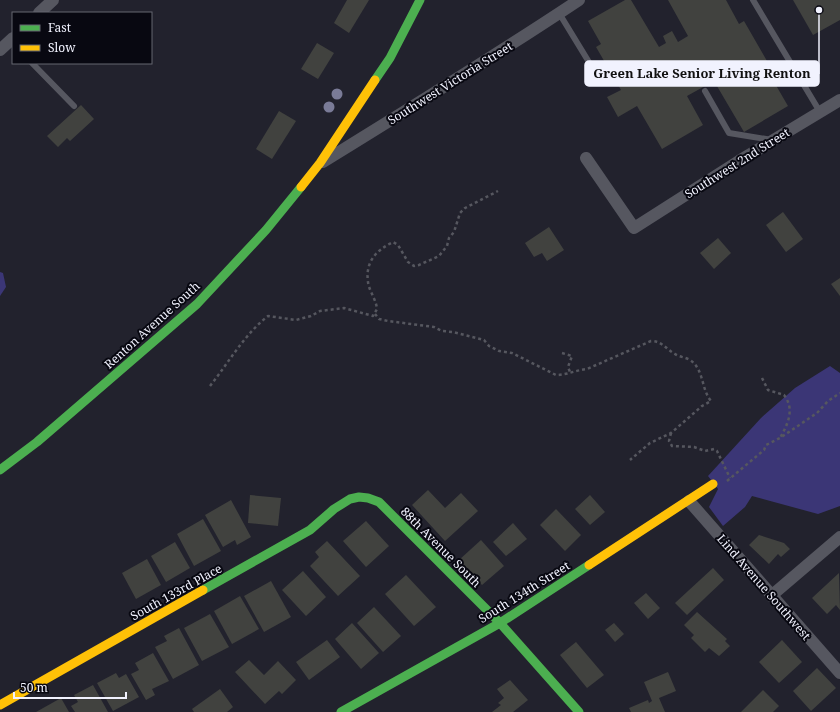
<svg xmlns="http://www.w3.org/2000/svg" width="840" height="712" viewBox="0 0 840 712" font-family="'Noto Serif',serif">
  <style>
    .green { fill: #3b3676 }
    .building { fill: #41423f }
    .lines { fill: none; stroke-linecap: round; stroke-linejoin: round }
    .path { stroke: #56575f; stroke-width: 2.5; stroke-dasharray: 3 3; stroke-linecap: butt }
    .lane { stroke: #565760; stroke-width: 6 }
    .street { stroke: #565760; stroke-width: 12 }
    .fast { stroke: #4caf50; stroke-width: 9 }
    .slow { stroke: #ffc107; stroke-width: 9 }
    .tree { fill: #7a7b97 }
    .labels { text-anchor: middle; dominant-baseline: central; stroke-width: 4; stroke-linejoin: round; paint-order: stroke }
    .street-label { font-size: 12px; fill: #f1f2fe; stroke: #080811 }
    .leader { fill: none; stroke: #f1f2fe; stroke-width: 1.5 }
    .callout-dot { fill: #f1f2fe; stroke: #080811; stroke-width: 1.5 }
    .callout { fill: #f1f2fe; stroke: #f1f2fe; stroke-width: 1.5 }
    .callout-label { font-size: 13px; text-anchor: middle; font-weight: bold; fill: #111 }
  </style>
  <rect width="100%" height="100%" fill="#22222d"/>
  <g class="green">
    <path d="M0,272L3,273L6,287L0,296Z"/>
    <path d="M830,366L840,373V506L818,514L752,496L745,507L723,526L709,507L718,489L708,476L761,418L795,388Z"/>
  </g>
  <g class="building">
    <path d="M347,0H369L349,33L334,23Z"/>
    <path d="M625,0H631L659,47L666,43L663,36L672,31L678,42L688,36L668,0H726L739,24L744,21L767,61L763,63L788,106L744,132L714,81L687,96L703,125L662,149L637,106L618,117L607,97L621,90L596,47L601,44L588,21Z"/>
    <path d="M793,0H840V20L813,35Z"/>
    <path d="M317,43L334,53L318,79L301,69Z"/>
    <path d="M81,105L94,119L70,141L67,138L58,147L47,136Z"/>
    <path d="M279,111L296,121L272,159L256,149Z"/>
    <path d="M783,212L803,239L786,252L766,225Z"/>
    <path d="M549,227L564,250L547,261L542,253L534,257L525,243Z"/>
    <path d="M718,238L731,253L714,269L700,253Z"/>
    <path d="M840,278V296L831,284Z"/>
    <path d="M428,490L445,508L461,493L478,511L445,541L412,505Z"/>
    <path d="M250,495L281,498L278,526L248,523Z"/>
    <path d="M590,495L605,512L590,525L575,509Z"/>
    <path d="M231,500L251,537L237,545L235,540L223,547L205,515Z"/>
    <path d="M556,509L581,535L565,551L540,525Z"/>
    <path d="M203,519L221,551L194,566L177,534Z"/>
    <path d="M366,521L389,546L366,567L343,541Z"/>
    <path d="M513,523L527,539L506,556L493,542Z"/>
    <path d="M759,535L784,543L790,549L781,557L778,554L769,564L749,545Z"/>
    <path d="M481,540L504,566L482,585L459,560Z"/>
    <path d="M327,541L360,576L338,596L310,566L319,557L315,552Z"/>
    <path d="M175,542L190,568L166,582L151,556Z"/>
    <path d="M147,559L161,585L136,599L122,573Z"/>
    <path d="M713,568L724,580L687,615L675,603Z"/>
    <path d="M303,571L326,597L306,616L282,590Z"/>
    <path d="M839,573L840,610L836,605L827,614L812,598Z"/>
    <path d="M406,575L436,607L414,626L385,594Z"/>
    <path d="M271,581L291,617L264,632L244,596Z"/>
    <path d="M646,593L660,608L648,619L634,603Z"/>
    <path d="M240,596L259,629L232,644L214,611Z"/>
    <path d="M374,607L401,636L383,652L357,623Z"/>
    <path d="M697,612L727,639L725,641L730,646L719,656L709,648L705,652L691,638L694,635L684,625Z"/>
    <path d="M210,614L229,647L202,661L184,628Z"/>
    <path d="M352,623L379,653L361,669L335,639Z"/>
    <path d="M614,623L624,634L615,642L605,630Z"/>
    <path d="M179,628L199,665L173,679L155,647L167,641L164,636Z"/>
    <path d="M327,640L340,657L309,680L296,662Z"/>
    <path d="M782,640L802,662L779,683L759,662Z"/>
    <path d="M576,642L604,675L587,688L560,655Z"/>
    <path d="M153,653L169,681L152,689L155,695L146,700L131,674L139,670L135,663Z"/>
    <path d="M249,660L264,675L278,661L296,680L282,694L279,691L265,704L235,672Z"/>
    <path d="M817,668L836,688L811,711L793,691Z"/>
    <path d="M668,672L676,691L659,698L665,712H631L629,708L648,700L649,703L652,701L644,682Z"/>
    <path d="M116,673L119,678L126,674L139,697L113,711L97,683Z"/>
    <path d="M510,680L528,700L513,712H492L501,705L498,703L504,698L497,689Z"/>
    <path d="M93,685L108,712H75L71,706L78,702L74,695Z"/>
    <path d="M220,689L233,707L227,712H194L192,709Z"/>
    <path d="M763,690L779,706L773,712H741Z"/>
    <path d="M61,698L69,712H36Z"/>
  </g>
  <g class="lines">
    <g class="path">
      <path d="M375,314L379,319L388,321L434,327L442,331L453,332L484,340L489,346L499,351L512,353L556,375C567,375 576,370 587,369L651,341C662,341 666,349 675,354C679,357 685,357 690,360C704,369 701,389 711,401L702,406L671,433L650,443L630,460"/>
      <path d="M562,353L572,356L568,367L570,372"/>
      <path d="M762,378L768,390L784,395C795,409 788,424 780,438"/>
      <path d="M210,386C229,362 244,335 268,316L296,320L311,316L320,311L344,308L373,316L377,309C376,299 369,291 368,282C365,261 377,250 393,242L398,245L408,262L414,266L419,265L439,256L447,246L449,238L454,232L460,213L465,208L498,191"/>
      <path d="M671,433L669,441L672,446L694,447L705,451L714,449L717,451L730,478"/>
      <path d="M727,481L764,450L766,445L780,438L817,413L828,401L840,393"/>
    </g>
    <g class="lane">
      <path d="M753,0L820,112"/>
      <path d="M559,13L595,72"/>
      <path d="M32,63L74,106"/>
      <path d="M705,91L729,133L772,140"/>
    </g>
    <g class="street">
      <path d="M39,13L53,0"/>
      <path d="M0,50L13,38"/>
      <path d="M586,158L634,228L739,161L840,100"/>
      <path d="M323,162C409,109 495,56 579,0"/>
      <path d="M689,501L840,673"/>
      <path d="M771,596L840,537"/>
    </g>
    <g class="fast">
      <path d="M375,80L390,58L420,0"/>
      <path d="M0,470L37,442L197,304L266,230L301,187"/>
      <path d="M203,590L310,530L334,509L350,499L359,497L368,498L379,502L500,623L579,712"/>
      <path d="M341,712L500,623L589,565"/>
    </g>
    <g class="slow">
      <path d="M301,187L320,163L375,80"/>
      <path d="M589,565L713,484"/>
      <path d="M0,705L203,590"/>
    </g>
  </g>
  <g class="tree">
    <circle cx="337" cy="94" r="5.5"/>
    <circle cx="329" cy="107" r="5.5"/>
  </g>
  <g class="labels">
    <g class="street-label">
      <text transform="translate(450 83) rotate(-32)">Southwest Victoria Street</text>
      <text transform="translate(737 163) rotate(-32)">Southwest 2nd Street</text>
      <text transform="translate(152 325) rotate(-42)">Renton Avenue South</text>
      <text transform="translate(441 547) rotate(45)">88th Avenue South</text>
      <text transform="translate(764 587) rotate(49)">Lind Avenue Southwest</text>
      <text transform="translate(176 592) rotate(-29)">South 133rd Place</text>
      <text transform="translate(524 592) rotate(-32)">South 134th Street</text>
    </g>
  </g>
  <path class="leader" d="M819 10L819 74"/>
  <circle class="callout-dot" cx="819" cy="10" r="4"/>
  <rect class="callout" x="585" y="61" width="234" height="25" rx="4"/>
  <g class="callout-label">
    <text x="702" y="78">Green Lake Senior Living Renton</text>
  </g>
  <rect x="12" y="12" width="140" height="52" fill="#080811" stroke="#656670"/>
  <rect x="20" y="25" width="20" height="6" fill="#4caf50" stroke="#656670"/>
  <text x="48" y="32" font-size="12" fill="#f1f2fe">Fast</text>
  <rect x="20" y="45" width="20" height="6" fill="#ffc107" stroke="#656670"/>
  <text x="48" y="52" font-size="12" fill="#f1f2fe">Slow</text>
  <path d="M14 692v6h112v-6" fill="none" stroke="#f1f2fe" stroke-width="2"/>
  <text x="20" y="692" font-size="12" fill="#f1f2fe" stroke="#080811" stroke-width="3" paint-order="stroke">50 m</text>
</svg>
